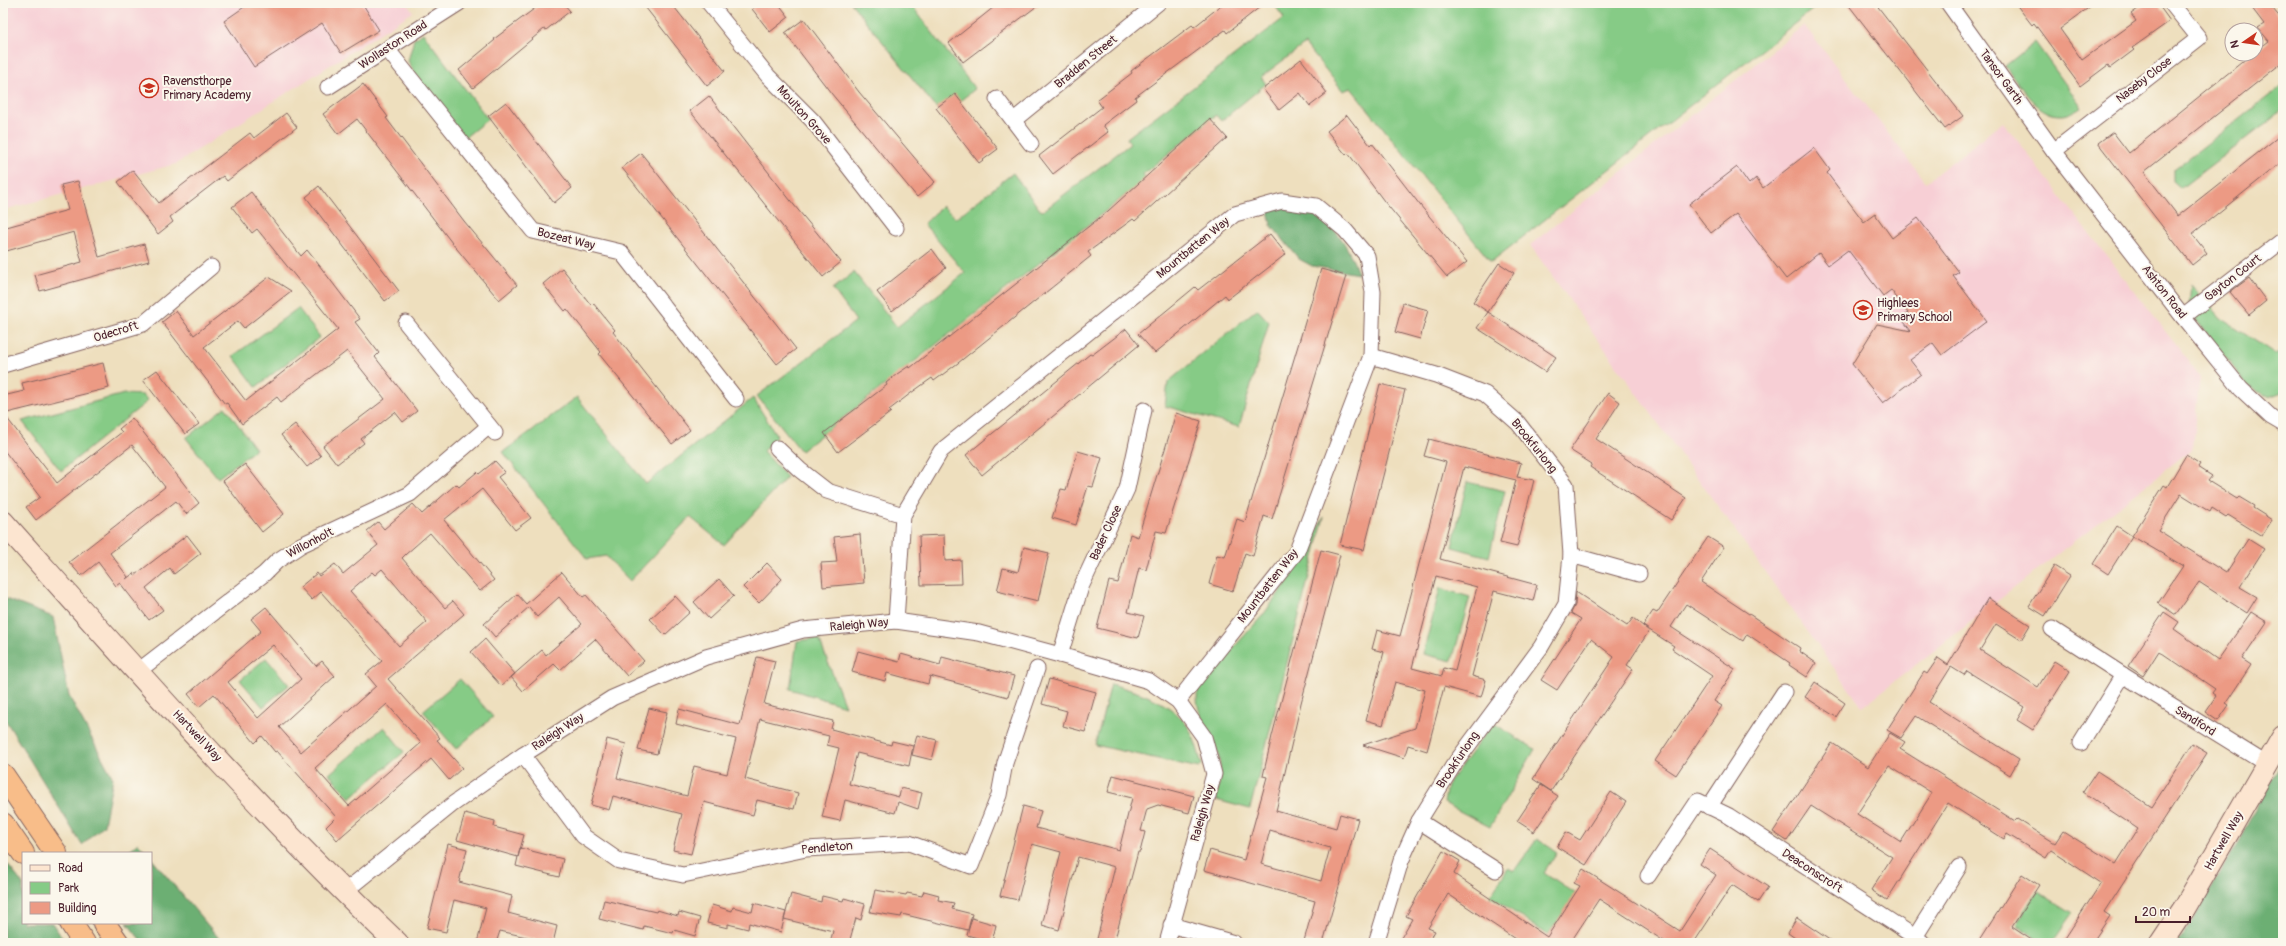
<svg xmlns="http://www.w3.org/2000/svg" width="2286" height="946" viewBox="0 0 2286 946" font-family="Pangolin,sans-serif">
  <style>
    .built { fill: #f7cfd5 }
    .green { fill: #86cb86; stroke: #687558 }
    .forest { fill: #6caf73; stroke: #5b674f }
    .building { fill: #ec9a84; fill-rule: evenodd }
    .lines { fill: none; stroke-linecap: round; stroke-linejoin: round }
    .street-casing { stroke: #83625e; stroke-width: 17 }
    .secondary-casing { stroke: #83625e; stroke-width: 24 }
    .highway-casing { stroke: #83625e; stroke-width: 24 }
    .street { stroke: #fff; stroke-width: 15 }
    .secondary { stroke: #fce5d0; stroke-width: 22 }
    .highway { stroke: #f8bd89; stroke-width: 22 }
    .labels { text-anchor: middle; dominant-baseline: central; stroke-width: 4; stroke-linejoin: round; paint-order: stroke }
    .street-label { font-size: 12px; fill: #4a1f2b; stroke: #fbf7ec }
    .poi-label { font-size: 12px; fill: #4a1f2b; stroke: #fbf7ec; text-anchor: start }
  </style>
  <rect width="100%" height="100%" fill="#fbf7ec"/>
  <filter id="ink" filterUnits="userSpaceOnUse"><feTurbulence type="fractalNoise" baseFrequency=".025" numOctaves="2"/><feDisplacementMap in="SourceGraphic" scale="8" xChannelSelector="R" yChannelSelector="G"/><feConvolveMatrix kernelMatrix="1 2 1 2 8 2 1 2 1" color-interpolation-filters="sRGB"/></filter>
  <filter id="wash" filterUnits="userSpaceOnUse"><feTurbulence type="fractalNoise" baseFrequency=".012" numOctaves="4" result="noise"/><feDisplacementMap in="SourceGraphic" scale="16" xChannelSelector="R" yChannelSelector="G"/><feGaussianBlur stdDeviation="0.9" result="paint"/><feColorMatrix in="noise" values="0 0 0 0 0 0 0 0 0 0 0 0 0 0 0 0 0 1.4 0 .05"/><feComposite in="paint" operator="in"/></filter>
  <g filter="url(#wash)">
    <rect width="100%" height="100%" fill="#eedfbe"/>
    <g class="built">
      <path d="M3,3H407L413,12L176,164L3,210Z"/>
      <path d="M1804,25L1926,182L2003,122L2200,376L2192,449L1862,707L1530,245Z"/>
    </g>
    <g class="green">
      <path d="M851,3H910L975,89L942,115Z"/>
      <path d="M1273,3H1815L1817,6L1491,262L1351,88L1343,91L1305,44L1261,77L1266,84L1221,121L1216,115L1143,174L1146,179L801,451L757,396L856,321L833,289L854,272L897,327L965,273L924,224L942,206L956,218L1013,173L1040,210L1043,211L1130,144L1127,138L1284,18Z"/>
      <path d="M423,33L488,119L464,138L415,74L408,61L414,39Z"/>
      <path d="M2035,42L2082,107C2077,109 2072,112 2068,114C2039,122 2020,84 2005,66Z"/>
      <path d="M2283,85V110L2181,188L2173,181V170Z"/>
      <path d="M2191,284L2220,318L2274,353H2283L2282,392L2269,397L2248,386L2193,316L2189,305Z"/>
      <path d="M298,308L320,337L256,387L233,356Z"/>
      <path d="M1257,309L1269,322L1239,427L1165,406L1168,382Z"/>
      <path d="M124,394L143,395L148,401L61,471L22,421Z"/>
      <path d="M577,397L646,484L753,398L777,436L763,451L787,477L724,545L690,517L630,581L606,556L587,559L503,452Z"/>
      <path d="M225,407L256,449L218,478L186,438Z"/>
      <path d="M1467,482L1505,491L1489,557L1452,547Z"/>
      <path d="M1324,517L1250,809L1216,800C1219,786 1222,773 1219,759C1215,734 1190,712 1199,686L1263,615L1291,577Z"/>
      <path d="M1440,588L1470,597L1452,661L1423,654Z"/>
      <path d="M819,638V639L845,706L790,689L797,641Z"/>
      <path d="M266,658L289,685L263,707L240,680Z"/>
      <path d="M460,679L493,717L456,749L423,711Z"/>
      <path d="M1111,684C1141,693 1175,702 1191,732C1196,742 1199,755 1202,765L1199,768L1095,745Z"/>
      <path d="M1493,723L1535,749L1490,827L1444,803L1447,785Z"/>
      <path d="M384,727L404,752L350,798L329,774Z"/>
      <path d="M1537,839L1557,852L1544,872L1576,894L1548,935L1490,896L1508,868L1514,871Z"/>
      <path d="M2038,891L2073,913L2052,943H2045L2016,925Z"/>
    </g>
    <g class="forest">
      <path d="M1283,207C1290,208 1300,208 1307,211C1334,220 1350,249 1358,274L1312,266L1299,259L1271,225L1268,210Z"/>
      <path d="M3,598L53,617L69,696L113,778L104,825L82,845L3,716Z"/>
      <path d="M2283,760V943H2176L2198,913Z"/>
      <path d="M138,843L147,853H126Z"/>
      <path d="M151,858L223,943H143L127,923H151Z"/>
      <path d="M3,859L23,884V923H52L66,943H3Z"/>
    </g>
    <g id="blocks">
      <g class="building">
        <path d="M250,3H362L379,30L341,53L322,23L254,67L224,21Z"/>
        <path d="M542,3H563L570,11L546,30L544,29L473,88L459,70L495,40L494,39Z"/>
        <path d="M642,3H671L725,71L707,86Z"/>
        <path d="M760,3H778L789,17L770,32L752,9Z"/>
        <path d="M999,3H1041L963,62L949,43Z"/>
        <path d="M1224,3H1265L1227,33L1225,30L1135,97L1136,100L1103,125L1108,132L1053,174L1039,156L1102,107L1097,100L1132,73L1131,71L1192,25L1194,27Z"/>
        <path d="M1847,3H1875L1963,116L1945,129Z"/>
        <path d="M2015,3H2095L2060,29L2082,60L2136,21L2131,14L2146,3H2157L2170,21L2132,48L2134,50L2110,68L2108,65L2080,86L2034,23L2032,25Z"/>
        <path d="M2248,3H2268L2283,21V62L2144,172L2178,216L2283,133V161L2192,234L2207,253L2192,265L2098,143L2113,132L2129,153L2252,54H2256V51L2269,41L2258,28L2264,24Z"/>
        <path d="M804,19L859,92L935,182L917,197L831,93L785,33Z"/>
        <path d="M1301,59L1327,93L1310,106L1300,93L1279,110L1263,89Z"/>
        <path d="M363,84L388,117L386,118L464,221L517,285L499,300L452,243L357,119L338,134L323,114Z"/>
        <path d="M955,94L998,149L979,163L936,108Z"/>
        <path d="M709,96L794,205L841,262L823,277L690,111Z"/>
        <path d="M506,102L572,188L554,203L488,116Z"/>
        <path d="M286,113L297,127L227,181L223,176L170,217L173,222L158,234L118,182L133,170L159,203L250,133L254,138Z"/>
        <path d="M1347,115L1370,145L1372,143L1420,205L1467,262L1447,277L1384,201L1348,153L1346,155L1327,131Z"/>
        <path d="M1210,119L1227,138L1135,221L1133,219L1088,252L1091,256L958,363L934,381L932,378L911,393L889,410L891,412L838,452L824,433L887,385L886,383L897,374L909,366L910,368L930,352L1108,211Z"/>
        <path d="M1814,148L1830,170L1827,173L1864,222L1875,214L1892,238L1918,218L1959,272L1953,276L1987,321L1942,355L1933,343L1910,360L1921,374L1883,403L1852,364L1877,324L1911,331L1901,318L1908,313L1891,290L1883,296L1848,250L1828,265L1819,253L1786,279L1736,214L1711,233L1689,204L1737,167L1749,184L1756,178L1763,188Z"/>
        <path d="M641,153L796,349L777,364L622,168Z"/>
        <path d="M78,181L99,257L144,244L149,261L40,291L35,275L82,262L74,232L3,252V228L68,210L61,185Z"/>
        <path d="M319,186L399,291L385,301L306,197Z"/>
        <path d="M251,192L301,256L307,250L319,265L360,319L355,322L379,353L375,357L417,411L403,422L395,412L361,439L364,443L337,464L323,446L385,399L347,351L281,402L277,397L242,424L227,403L225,404L162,322L176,311L194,335L269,277L291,291L244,328L238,321L204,347L246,401L338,329L257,229L252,233L232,207Z"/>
        <path d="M1270,234L1286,254L1228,299L1225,295L1155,353L1138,334L1195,287L1198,290Z"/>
        <path d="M932,249L946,268L892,311L877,292Z"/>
        <path d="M1499,263L1514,273L1488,312L1473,302Z"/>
        <path d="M562,268L591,305L593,303L615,330L613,332L690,430L672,444L599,354L601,352L567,309L565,311L543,284Z"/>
        <path d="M1321,269L1346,276L1272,519L1264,516L1253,556L1245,553L1233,591L1209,584L1217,555L1225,557L1237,519L1245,522Z"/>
        <path d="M2249,278L2266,301L2249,315L2230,292Z"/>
        <path d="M1403,303L1428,310L1420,339L1395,332Z"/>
        <path d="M1488,312L1556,357L1545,372L1477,328Z"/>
        <path d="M1126,329L1139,345L982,475L966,455L1090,354L1092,355Z"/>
        <path d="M103,363L109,388L7,413L3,396L24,391L22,383Z"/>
        <path d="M157,370L199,424L185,434L143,380Z"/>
        <path d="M1380,384L1405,390L1364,550L1340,545Z"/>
        <path d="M1608,393L1620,402L1596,439L1686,498L1671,520L1590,467L1592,464L1570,450Z"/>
        <path d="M3,413L57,483L122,432L119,429L132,418L199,503L186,514L176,501L110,553L128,577L126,579L134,573L135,575L187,535L201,553L174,574L170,568L146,588L163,610L149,620L120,583L116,586L98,562L81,576L69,562L165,487L132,445L36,520L26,507L40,497L3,449Z"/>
        <path d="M1176,413L1201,421L1166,533L1156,531L1146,570L1139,568L1128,612L1144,616L1138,638L1097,628L1109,581L1118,583L1130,534L1138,537Z"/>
        <path d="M295,424L321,456L307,467L281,435Z"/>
        <path d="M1429,439L1521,463L1517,477L1534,480L1517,547L1500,543L1516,480L1464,467L1440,559L1537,585L1533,601L1494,591L1472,676L1486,680L1481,697L1444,687L1427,751L1408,745L1404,758L1363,745L1415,728L1425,690L1395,682L1383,725L1366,720L1384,652L1372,649L1377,630L1400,636L1446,462L1424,456ZM1436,576L1477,587L1455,671L1444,668L1442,676L1412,668Z"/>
        <path d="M1078,451L1102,458L1093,487L1088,486L1076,525L1052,518L1061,489L1066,490Z"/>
        <path d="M2186,455L2200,464L2198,467L2212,476L2208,481L2237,499L2239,497L2254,506L2253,508L2272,520L2262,536L2228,515L2226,517L2212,508L2210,512L2181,494L2158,530L2226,573L2248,539L2264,549L2240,587L2257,597L2247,613L2199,582L2176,615L2158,603L2183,566L2132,536L2164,485L2167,487Z"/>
        <path d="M495,461L505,472L498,477L531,518L515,530L482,489L444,520L494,580L480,591L430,533L406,554L402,558L445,608L453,601L464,614L388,679L440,738L437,740L462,768L449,780L431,759L337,840L326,827L336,817L277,751L275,752L262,736L255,743L214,694L199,707L188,694L261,631L251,619L266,607L316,666L322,661L335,676L279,727L301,752L376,686L366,674L382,661L321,592L312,600L300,587L317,573L319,576L335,564L343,574L378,545L367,531L378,522L384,529L413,504L422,514L456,484L459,487L477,472L479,474ZM382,569L427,622L399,646L350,591L372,572L375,575ZM273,645L301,679L258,718L228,682ZM387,704L421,743L349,806L315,768Z"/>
        <path d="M245,464L284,514L262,532L223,481Z"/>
        <path d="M2117,526L2132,536L2108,574L2093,564Z"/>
        <path d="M860,534L864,583L823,587L821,563L837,562L834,537Z"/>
        <path d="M944,535L945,561L961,560L962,584L921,585L919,536Z"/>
        <path d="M1708,537L1724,547L1701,582L1800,648L1799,651L1816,663L1807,677L1789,665L1790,663L1747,634L1743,641L1686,604L1671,627L1735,669L1714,701L1722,706L1676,775L1655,761L1712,676L1672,649L1674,646L1643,626L1653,611L1657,613Z"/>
        <path d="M1024,547L1049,553L1038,601L997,591L1003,568L1018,572Z"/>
        <path d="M1321,550L1340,555L1301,703L1276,811L1336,828L1340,814L1358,819L1323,943H1313L1304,941L1315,901L1204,870L1210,850L1244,860L1267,777L1263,776L1272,736ZM1270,830L1330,848L1321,881L1261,864Z"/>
        <path d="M767,563L782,579L759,603L743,587Z"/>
        <path d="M2054,566L2070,576L2045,616L2029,606Z"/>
        <path d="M562,572L583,597L586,595L644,661L627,676L595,639L560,670L554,664L523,691L511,677L542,650L546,655L582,624L559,597L537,617L529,607L495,637L484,624L517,594L526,604Z"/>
        <path d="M719,579L734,596L709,619L694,602Z"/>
        <path d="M1576,592L1627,626L1633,618L1649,631L1627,665L1633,669L1551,791L1533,779L1614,657L1591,639L1557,690L1541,680L1581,619L1571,613L1575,605Z"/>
        <path d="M675,596L690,612L665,635L650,619Z"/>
        <path d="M1988,598L2030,625L2021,640L1996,624L1980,650L2038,687L2054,661L2070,671L2033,730L2017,720L2025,707L1967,671L1964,675L1951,667L1929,702L2019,759L2010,775L1916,716L1901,738L1887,730L1924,672L1927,674L1938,658L1948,665Z"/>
        <path d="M2164,612L2179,622L2174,629L2218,660L2251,612L2267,622L2242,659L2251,665L2226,703L2229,705L2218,721L2205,712L2216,696L2212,693L2215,689L2159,651L2143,676L2128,666Z"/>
        <path d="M485,639L515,674L501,686L471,652Z"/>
        <path d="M858,651L899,662L901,654L940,665L942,657L1014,676L1008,697L930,676L928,684L887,673L885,681L852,672Z"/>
        <path d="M757,657L775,661L764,704L833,721L831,729L891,745L892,741L913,746L909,766L857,753L849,784L899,797L901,788L922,793L918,809L898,802L895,813L845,800L840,821L822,817L839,748L827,745L829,736L760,719L745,779L798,793L794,809L757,800L753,815L704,802L691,854L673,850L682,814L613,796L609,810L591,805L607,739L626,744L617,778L687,796L694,766L727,774L736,739L676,724L679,709L740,725Z"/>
        <path d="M1049,679L1096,692L1085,732L1063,726L1067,711L1042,704Z"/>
        <path d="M1815,682L1845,703L1836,717L1805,697Z"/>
        <path d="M649,708L667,712L657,754L638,750Z"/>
        <path d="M1890,733L1905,742L1900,749L2015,821L2017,819L2055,843L2063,831L2116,864L2138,829L2083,792L2097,771L2152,807L2192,744L2207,753L2104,912L2110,916L2092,943H2062L2101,883L2051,850L2046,858L2007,834L2004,839L1948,803L1887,900L1871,890L1892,857L1811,806L1787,841L1773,832L1832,743L1868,767ZM1889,766L1932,793L1901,842L1857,814Z"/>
        <path d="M917,735L937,740L932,760L912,755Z"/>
        <path d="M1113,775L1194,796L1189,813L1158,805L1147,809L1141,831L1145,832L1140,852H1138L1114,943H1096L1115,867L1078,857L1059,930L1042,925L1061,852L1032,844L1018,900L1000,896L1023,806L1041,811L1036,828L1119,850L1132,798L1108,792Z"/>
        <path d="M1541,785L1558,796L1534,832L1517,821Z"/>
        <path d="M1611,792L1626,802L1586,865L1557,847L1566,832L1580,840Z"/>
        <path d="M465,813L495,821L494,827L524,835L518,857L457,840Z"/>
        <path d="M448,844L467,849L459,882L512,896L508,913L557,926L553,943L500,931L496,943H477L486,908L454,900L446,932L427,928Z"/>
        <path d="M520,848L563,859L559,877L516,866Z"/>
        <path d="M1710,849L1768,887L1758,902L1732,885L1695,941L1698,943H1667L1599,899L1570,943H1521L1448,894L1428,928L1435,931L1428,943H1398L1412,919L1406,916L1443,851L1460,861L1454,874L1547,937L1580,886L1574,883L1583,869L1680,931L1716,875L1700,864Z"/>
        <path d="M2022,874L2039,885L2012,927L2036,943H1978Z"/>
        <path d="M875,890L906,895L907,893L922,896L924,891L939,895L938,900L954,903L952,909L972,914L968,930L902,914L901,917L870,912Z"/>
        <path d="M791,894L821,902L822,896L843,901L844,898L865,904L861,920L856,918L849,943H830L833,931L784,919Z"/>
        <path d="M604,900L656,912L657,910L678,916L679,912L700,918L695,936L674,930L673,933L644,926L643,930L599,919Z"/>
        <path d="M754,903L786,912L781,932L749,923L748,929L728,924V928L707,923L712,905L732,911L733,907L752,912Z"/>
        <path d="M972,918L996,925L992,942L967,935Z"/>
        <path d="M1797,918L1834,943H1802L1788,933Z"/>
      </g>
    </g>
  </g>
  <g filter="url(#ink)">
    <use href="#blocks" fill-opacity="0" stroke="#83625e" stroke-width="1"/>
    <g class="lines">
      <g class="street-casing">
        <g id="street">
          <path d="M709,3L768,76L813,121L896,228"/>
          <path d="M1948,3L2054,151L2183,317L2241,389L2271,417L2283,424"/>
          <path d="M387,49L533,231L621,252L736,399"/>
          <path d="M328,87L459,3"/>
          <path d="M997,99L1031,144"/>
          <path d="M1014,120L1158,3"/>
          <path d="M2054,151L2199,38L2171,3"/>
          <path d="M2183,317L2283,240"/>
          <path d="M406,323L495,433"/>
          <path d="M1371,356L1436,375L1485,394L1518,423L1566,485L1571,555L1566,604L1541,647L1453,766L1419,821L1401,861L1376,943"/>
          <path d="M3,365L143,324L211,267"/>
          <path d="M777,448L800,470L827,491L903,515"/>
          <path d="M1571,555L1639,574"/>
          <path d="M896,621L903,515L941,451L1235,214L1282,201L1316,206L1345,230L1367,256L1373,292L1371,356L1297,551L1178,701"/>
          <path d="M2052,629L2123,675"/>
          <path d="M1060,655L1081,587L1127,489L1144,410"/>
          <path d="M137,672L264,574L277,561L301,545L410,494L489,426"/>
          <path d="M2081,743L2123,675L2268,765"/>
          <path d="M523,755L583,836L619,861L683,875L806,849L909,843L971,866L999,795L1005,763L1037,669"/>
          <path d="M1709,807L1784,692"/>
          <path d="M1419,821L1496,870"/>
          <path d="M1648,876L1698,801L1729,816L1915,937"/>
          <path d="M344,892L453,804L523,755L612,698L706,657L803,630L896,621L979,633L1060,655L1149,681L1178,701L1204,737L1214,774L1167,943"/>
          <path d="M1171,925L1234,943"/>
          <path d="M1922,942L1915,937L1959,867"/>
        </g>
      </g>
      <g class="secondary-casing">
        <g id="secondary">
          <path d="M3,522C131,665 258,810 397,943"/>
          <path d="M2161,943L2185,907L2283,737"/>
        </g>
      </g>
      <g class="highway-casing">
        <g id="highway">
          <path d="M3,775L56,853"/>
          <path d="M3,824L23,853"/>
          <path d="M71,923L84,943"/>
          <path d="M104,923L118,943"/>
        </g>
      </g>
      <use href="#street" class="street"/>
      <use href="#secondary" class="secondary"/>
      <use href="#highway" class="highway"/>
    </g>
  </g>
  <defs>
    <g id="school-ring" transform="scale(1)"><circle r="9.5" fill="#fbf7ec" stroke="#c8321e" stroke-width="1.5"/><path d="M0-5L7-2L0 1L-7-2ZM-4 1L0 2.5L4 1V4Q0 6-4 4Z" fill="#c8321e"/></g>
  </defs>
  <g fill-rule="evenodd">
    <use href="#school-ring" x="149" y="88"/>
    <use href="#school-ring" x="1863" y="310"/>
  </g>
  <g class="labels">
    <g class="street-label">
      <text transform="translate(393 45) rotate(-33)">Wollaston Road</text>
      <text transform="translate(1086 62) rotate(-39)">Bradden Street</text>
      <text transform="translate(2001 77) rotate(54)">Tansor Garth</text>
      <text transform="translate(2144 80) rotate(-38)">Naseby Close</text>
      <text transform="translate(804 115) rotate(48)">Moulton Grove</text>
      <text transform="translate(566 239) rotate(14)">Bozeat Way</text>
      <text transform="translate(1193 248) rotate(-39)">Mountbatten Way</text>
      <text transform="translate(2233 278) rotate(-38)">Gayton Court</text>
      <text transform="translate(2164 292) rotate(52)">Ashton Road</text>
      <text transform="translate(116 332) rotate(-17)">Odecroft</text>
      <text transform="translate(1534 446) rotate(51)">Brookfurlong</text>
      <text transform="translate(1106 533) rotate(-65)">Bader Close</text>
      <text transform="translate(310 543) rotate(-28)">Willonholt</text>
      <text transform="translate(1268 586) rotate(-52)">Mountbatten Way</text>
      <text transform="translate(859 625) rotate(-5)">Raleigh Way</text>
      <text transform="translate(2195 721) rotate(32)">Sandford</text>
      <text transform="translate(558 732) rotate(-33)">Raleigh Way</text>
      <text transform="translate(197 736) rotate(47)">Hartwell Way</text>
      <text transform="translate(1458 760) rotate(-56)">Brookfurlong</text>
      <text transform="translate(1203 813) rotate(-74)">Raleigh Way</text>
      <text transform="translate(2224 841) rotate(-60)">Hartwell Way</text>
      <text transform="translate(827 848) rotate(-5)">Pendleton</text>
      <text transform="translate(1812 871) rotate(33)">Deaconscroft</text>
    </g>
    <g class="poi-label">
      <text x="163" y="81">Ravensthorpe<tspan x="163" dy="14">Primary Academy</tspan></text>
      <text x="1877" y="303">Highlees<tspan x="1877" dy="14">Primary School</tspan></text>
    </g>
  </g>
  <rect width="2286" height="946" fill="none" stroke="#fbf7ec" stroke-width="16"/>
  <rect x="22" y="852" width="130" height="72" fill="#fbf7ec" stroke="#b4a19f"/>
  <rect x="30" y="865" width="20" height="6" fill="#fce5d0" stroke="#b4a19f"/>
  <text x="58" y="872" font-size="12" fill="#4a1f2b">Road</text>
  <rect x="30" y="882" width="20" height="12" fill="#86cb86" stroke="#b4a19f"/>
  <text x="58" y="892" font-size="12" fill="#4a1f2b">Park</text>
  <rect x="30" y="902" width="20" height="12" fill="#ec9a84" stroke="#b4a19f"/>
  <text x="58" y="912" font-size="12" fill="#4a1f2b">Building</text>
  <g transform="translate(2244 42) rotate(257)"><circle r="19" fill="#fbf7ec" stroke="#b4a19f"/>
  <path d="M0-3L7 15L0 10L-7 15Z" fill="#c8321e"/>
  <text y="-6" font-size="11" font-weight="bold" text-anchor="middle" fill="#4a1f2b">N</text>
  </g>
  <path d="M2136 916v6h54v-6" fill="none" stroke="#4a1f2b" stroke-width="2"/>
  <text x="2142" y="916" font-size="12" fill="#4a1f2b" stroke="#fbf7ec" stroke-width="3" paint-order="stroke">20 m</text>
</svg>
